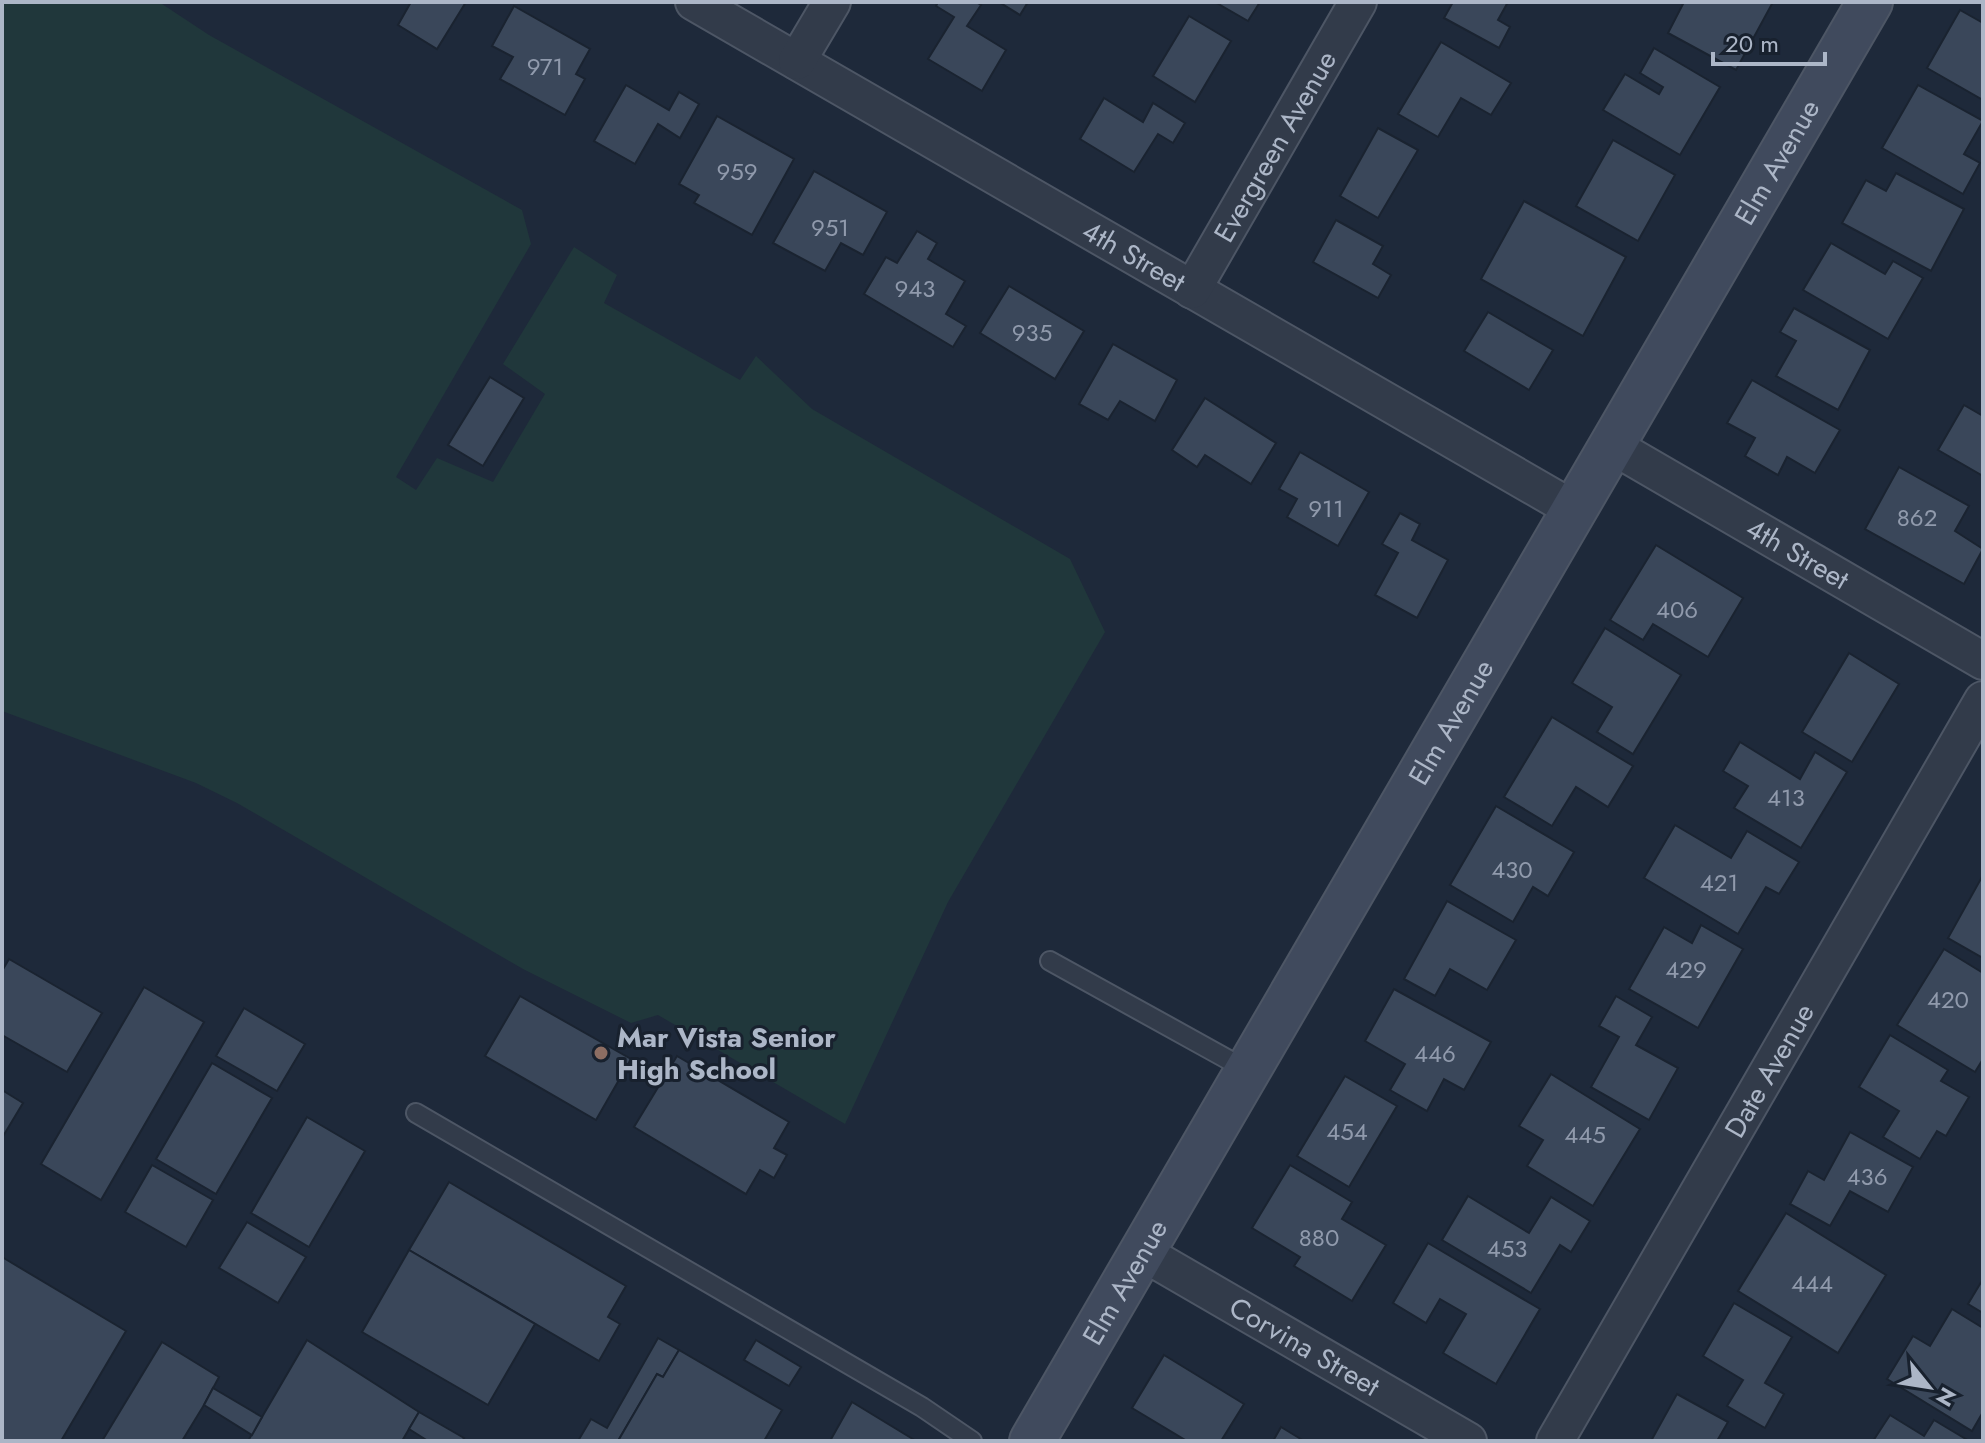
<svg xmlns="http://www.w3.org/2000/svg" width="1985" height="1443" viewBox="0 0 1985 1443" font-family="Jost,sans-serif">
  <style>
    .green { fill: #20373b }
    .building { fill: #3a475a; stroke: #1a2330; stroke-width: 2 }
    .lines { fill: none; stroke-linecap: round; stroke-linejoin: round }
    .lane-casing { stroke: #4d5665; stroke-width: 22 }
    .street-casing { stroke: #4d5665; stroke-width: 40 }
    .secondary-casing { stroke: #4d5665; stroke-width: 48 }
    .lane { stroke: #323b4a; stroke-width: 18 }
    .street { stroke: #323b4a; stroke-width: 36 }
    .secondary { stroke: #404a5d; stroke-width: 44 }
    .education-dot { fill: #8d6e63; stroke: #18212e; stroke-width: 3 }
    .labels { text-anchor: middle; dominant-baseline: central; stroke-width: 6; stroke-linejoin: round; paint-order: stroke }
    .number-label { font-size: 24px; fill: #909aac }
    .street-label { font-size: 28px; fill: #acb6c7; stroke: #18212e }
    .poi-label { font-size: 28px; font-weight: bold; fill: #acb6c7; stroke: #18212e; text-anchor: start }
  </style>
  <rect width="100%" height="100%" fill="#1e293a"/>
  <path class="green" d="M2,2H159L209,35L522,210L531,244L396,477L416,490L437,458L493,482L545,394L503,364L574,247L617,275L604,303L740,380L756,356L812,409L1070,559L1105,632L948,902L845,1124L658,1015L631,1023L523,969L237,803L196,783L2,711Z"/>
  <g class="building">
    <path d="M411,2H466L437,49L398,25Z"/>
    <path d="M938,2H976L981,5L967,26L1006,50L982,91L928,59L954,17L936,6Z"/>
    <path d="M999,2H1028L1020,15Z"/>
    <path d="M1215,2H1260L1248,21Z"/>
    <path d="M1453,2H1508L1498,20L1510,27L1499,48L1444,18Z"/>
    <path d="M1684,2H1773L1736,70L1668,33Z"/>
    <path d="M514,6L590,49L576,74L585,79L565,115L500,79L513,57L492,46Z"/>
    <path d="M1960,10L1983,23V100L1927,68Z"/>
    <path d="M1189,16L1231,41L1195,102L1153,76Z"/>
    <path d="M1441,42L1511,83L1491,115L1461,98L1438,137L1398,114Z"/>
    <path d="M1654,48L1720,87L1680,155L1603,110L1625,74L1659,94L1663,87L1640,73Z"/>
    <path d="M626,85L669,110L679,92L699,104L680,138L658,124L635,164L594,141Z"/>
    <path d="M1918,85L1983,121L1964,154L1980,163L1963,194L1882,148Z"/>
    <path d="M1104,98L1143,122L1153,103L1185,123L1173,143L1158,134L1134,172L1080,139Z"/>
    <path d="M717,116L794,159L752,235L694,203L699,195L679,184Z"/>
    <path d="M1378,128L1418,150L1378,218L1340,196Z"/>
    <path d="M1613,140L1675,175L1638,241L1576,206Z"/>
    <path d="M814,171L887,212L863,255L841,243L825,271L773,243Z"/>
    <path d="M1896,173L1964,209L1931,271L1842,223L1866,180L1886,191Z"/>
    <path d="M1524,201L1626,257L1583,336L1481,279Z"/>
    <path d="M1336,220L1383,246L1373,264L1391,275L1378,298L1313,262Z"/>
    <path d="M917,231L937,243L928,259L965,281L946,314L966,326L953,347L864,294L886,257L897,263Z"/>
    <path d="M1831,243L1885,274L1893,261L1923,278L1888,339L1803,290Z"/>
    <path d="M1009,286L1084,331L1055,379L980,333Z"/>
    <path d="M1794,308L1870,350L1838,410L1776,376L1796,341L1780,332Z"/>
    <path d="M1488,312L1553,350L1529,390L1464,351Z"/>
    <path d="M1113,344L1177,380L1155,421L1120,401L1108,420L1079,404Z"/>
    <path d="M490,377L524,398L483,466L448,445Z"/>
    <path d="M1752,380L1840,430L1815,473L1787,457L1778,475L1745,456L1755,438L1727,423Z"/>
    <path d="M1205,398L1276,443L1251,484L1205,455L1197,467L1172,450Z"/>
    <path d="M1964,405L1983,416V476L1938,450Z"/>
    <path d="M1300,452L1369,492L1338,546L1287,517L1297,499L1279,489Z"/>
    <path d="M1899,467L1969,506L1955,531L1983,549L1964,584L1865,529Z"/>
    <path d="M1400,513L1420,524L1412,540L1448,560L1417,618L1375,595L1398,553L1382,544Z"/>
    <path d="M1656,545L1743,598L1708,657L1653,624L1643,640L1610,620Z"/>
    <path d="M1605,628L1681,675L1633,754L1597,732L1612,707L1572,683Z"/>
    <path d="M1849,653L1899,684L1852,762L1802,732Z"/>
    <path d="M1552,717L1633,766L1608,807L1576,787L1552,826L1504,797Z"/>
    <path d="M1740,742L1800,779L1815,752L1847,772L1801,848L1734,808L1748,786L1723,771Z"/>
    <path d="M1496,806L1574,852L1548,896L1533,887L1513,922L1450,885Z"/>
    <path d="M1675,825L1731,858L1747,831L1799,862L1779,894L1766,887L1738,934L1644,878Z"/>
    <path d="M1983,875V958L1948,938Z"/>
    <path d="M1447,901L1516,940L1487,990L1450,969L1435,996L1404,979Z"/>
    <path d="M1701,925L1743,949L1698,1028L1629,989L1664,927L1692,943Z"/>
    <path d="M1944,949L1983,973V1059L1975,1072L1897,1025Z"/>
    <path d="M9,959L102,1013L67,1072L2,1035V971Z"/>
    <path d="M144,987L204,1022L101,1200L41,1164Z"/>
    <path d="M1394,989L1491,1042L1464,1090L1444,1079L1427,1111L1390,1090L1405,1064L1365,1041Z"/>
    <path d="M520,996L631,1059L596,1120L485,1056Z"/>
    <path d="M1616,996L1652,1017L1636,1045L1678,1068L1649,1120L1591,1087L1619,1037L1599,1026Z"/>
    <path d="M244,1008L305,1044L277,1091L216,1056Z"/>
    <path d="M1890,1035L1948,1070L1941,1081L1969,1097L1946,1136L1937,1131L1920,1159L1883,1137L1899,1111L1859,1087Z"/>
    <path d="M677,1056L789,1122L774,1148L787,1155L774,1178L760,1170L746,1194L634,1127Z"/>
    <path d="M212,1063L272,1098L216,1194L156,1159Z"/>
    <path d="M1551,1074L1640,1129L1593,1206L1527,1166L1543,1140L1519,1126Z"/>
    <path d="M1345,1076L1397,1106L1349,1187L1297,1156Z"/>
    <path d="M2,1090L23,1103L2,1138Z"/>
    <path d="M307,1117L365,1151L309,1247L251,1213Z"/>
    <path d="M1850,1132L1913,1167L1888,1212L1850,1191L1830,1226L1790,1204L1808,1171L1824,1180Z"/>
    <path d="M152,1165L213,1200L186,1247L125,1212Z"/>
    <path d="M1290,1165L1352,1202L1342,1219L1386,1245L1352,1301L1294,1266L1300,1257L1252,1228Z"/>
    <path d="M449,1182L626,1286L608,1317L620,1324L599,1361L409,1250Z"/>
    <path d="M1468,1196L1529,1233L1551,1197L1590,1221L1571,1252L1560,1245L1531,1293L1442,1240Z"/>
    <path d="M1786,1213L1886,1275L1838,1353L1738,1291Z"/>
    <path d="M247,1222L306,1257L278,1303L219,1268Z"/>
    <path d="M1428,1243L1540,1309L1496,1384L1443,1353L1466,1314L1440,1299L1426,1323L1393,1303Z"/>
    <path d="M409,1250L535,1324L488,1405L362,1332Z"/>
    <path d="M2,1257L126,1331L61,1441H2Z"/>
    <path d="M1983,1279V1313L1968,1304Z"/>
    <path d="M1734,1303L1792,1337L1765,1383L1784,1394L1765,1428L1727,1406L1743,1380L1703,1356Z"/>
    <path d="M1952,1309L1983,1328V1412L1972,1431L1887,1379L1913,1336L1930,1346Z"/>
    <path d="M658,1338L679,1350L663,1377L657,1374L618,1441H578L591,1419L607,1428Z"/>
    <path d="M307,1340L419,1412L402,1441H248Z"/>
    <path d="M756,1340L801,1367L789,1386L744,1360Z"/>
    <path d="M162,1342L219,1377L204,1405L182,1441H102Z"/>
    <path d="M679,1350L782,1410L764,1441H618L657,1374L663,1377Z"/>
    <path d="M1164,1355L1244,1404L1221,1441H1187L1132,1408Z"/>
    <path d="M213,1388L262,1417L252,1435L204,1405Z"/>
    <path d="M1677,1394L1728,1422L1717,1441H1651Z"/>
    <path d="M852,1402L916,1441H830Z"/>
    <path d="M419,1412L464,1438L462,1441H428L409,1429Z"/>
    <path d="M1890,1415L1924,1436L1934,1420L1969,1441H1873Z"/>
    <path d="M1281,1427L1304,1441H1273Z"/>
  </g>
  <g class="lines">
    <g class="lane-casing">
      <g id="lane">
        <path d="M1050,961L1247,1070"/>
        <path d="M416,1113L922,1407L972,1441"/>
      </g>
    </g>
    <g class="street-casing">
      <g id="street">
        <path id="s1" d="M694,2L1573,509"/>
        <path d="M797,61L832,2"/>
        <path id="s2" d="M1192,290L1358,2"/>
        <path id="s3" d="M1611,445L1983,661"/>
        <path id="s4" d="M1142,1252L1468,1441"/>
        <path id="s5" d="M1555,1441L1983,700"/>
      </g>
    </g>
    <g class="secondary-casing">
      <g id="secondary">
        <path id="s6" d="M1032,1441L1870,2"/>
      </g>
    </g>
    <use href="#lane" class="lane"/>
    <use href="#street" class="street"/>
    <use href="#secondary" class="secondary"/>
  </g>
  <circle class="education-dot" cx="601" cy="1053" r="8"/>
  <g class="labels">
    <g class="number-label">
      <text x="545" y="66">971</text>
      <text x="737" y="171">959</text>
      <text x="830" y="227">951</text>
      <text x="915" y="288">943</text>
      <text x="1032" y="332">935</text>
      <text x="1326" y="508">911</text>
      <text x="1917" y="517">862</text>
      <text x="1677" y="609">406</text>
      <text x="1786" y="797">413</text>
      <text x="1512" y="869">430</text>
      <text x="1719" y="882">421</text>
      <text x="1686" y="969">429</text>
      <text x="1948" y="999">420</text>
      <text x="1435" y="1053">446</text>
      <text x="1347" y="1131">454</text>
      <text x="1585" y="1134">445</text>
      <text x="1867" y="1176">436</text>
      <text x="1319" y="1237">880</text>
      <text x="1507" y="1248">453</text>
      <text x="1812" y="1283">444</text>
    </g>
    <g class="street-label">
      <text stroke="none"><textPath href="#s2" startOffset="166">Evergreen Avenue</textPath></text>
      <text stroke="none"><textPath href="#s6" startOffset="1480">Elm Avenue</textPath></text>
      <text stroke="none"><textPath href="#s1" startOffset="508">4th Street</textPath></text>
      <text stroke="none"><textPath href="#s3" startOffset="216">4th Street</textPath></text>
      <text stroke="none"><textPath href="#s6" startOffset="832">Elm Avenue</textPath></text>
      <text stroke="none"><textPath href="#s5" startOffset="428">Date Avenue</textPath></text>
      <text stroke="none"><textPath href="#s6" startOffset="184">Elm Avenue</textPath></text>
      <text stroke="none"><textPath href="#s4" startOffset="188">Corvina Street</textPath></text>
    </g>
    <g class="poi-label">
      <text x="617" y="1037">Mar Vista Senior<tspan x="617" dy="32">High School</tspan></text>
    </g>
  </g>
  <rect width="1985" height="1443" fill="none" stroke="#acb6c7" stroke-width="8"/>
  <g transform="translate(1929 1387) rotate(120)" stroke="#18212e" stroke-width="6" paint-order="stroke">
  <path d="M0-6L14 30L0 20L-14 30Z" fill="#acb6c7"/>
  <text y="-12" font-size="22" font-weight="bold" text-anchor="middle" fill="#acb6c7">N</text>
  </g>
  <path d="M1713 52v12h112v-12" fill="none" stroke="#acb6c7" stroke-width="4"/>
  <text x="1725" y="52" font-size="24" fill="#acb6c7" stroke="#18212e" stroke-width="6" paint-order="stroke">20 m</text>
</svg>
